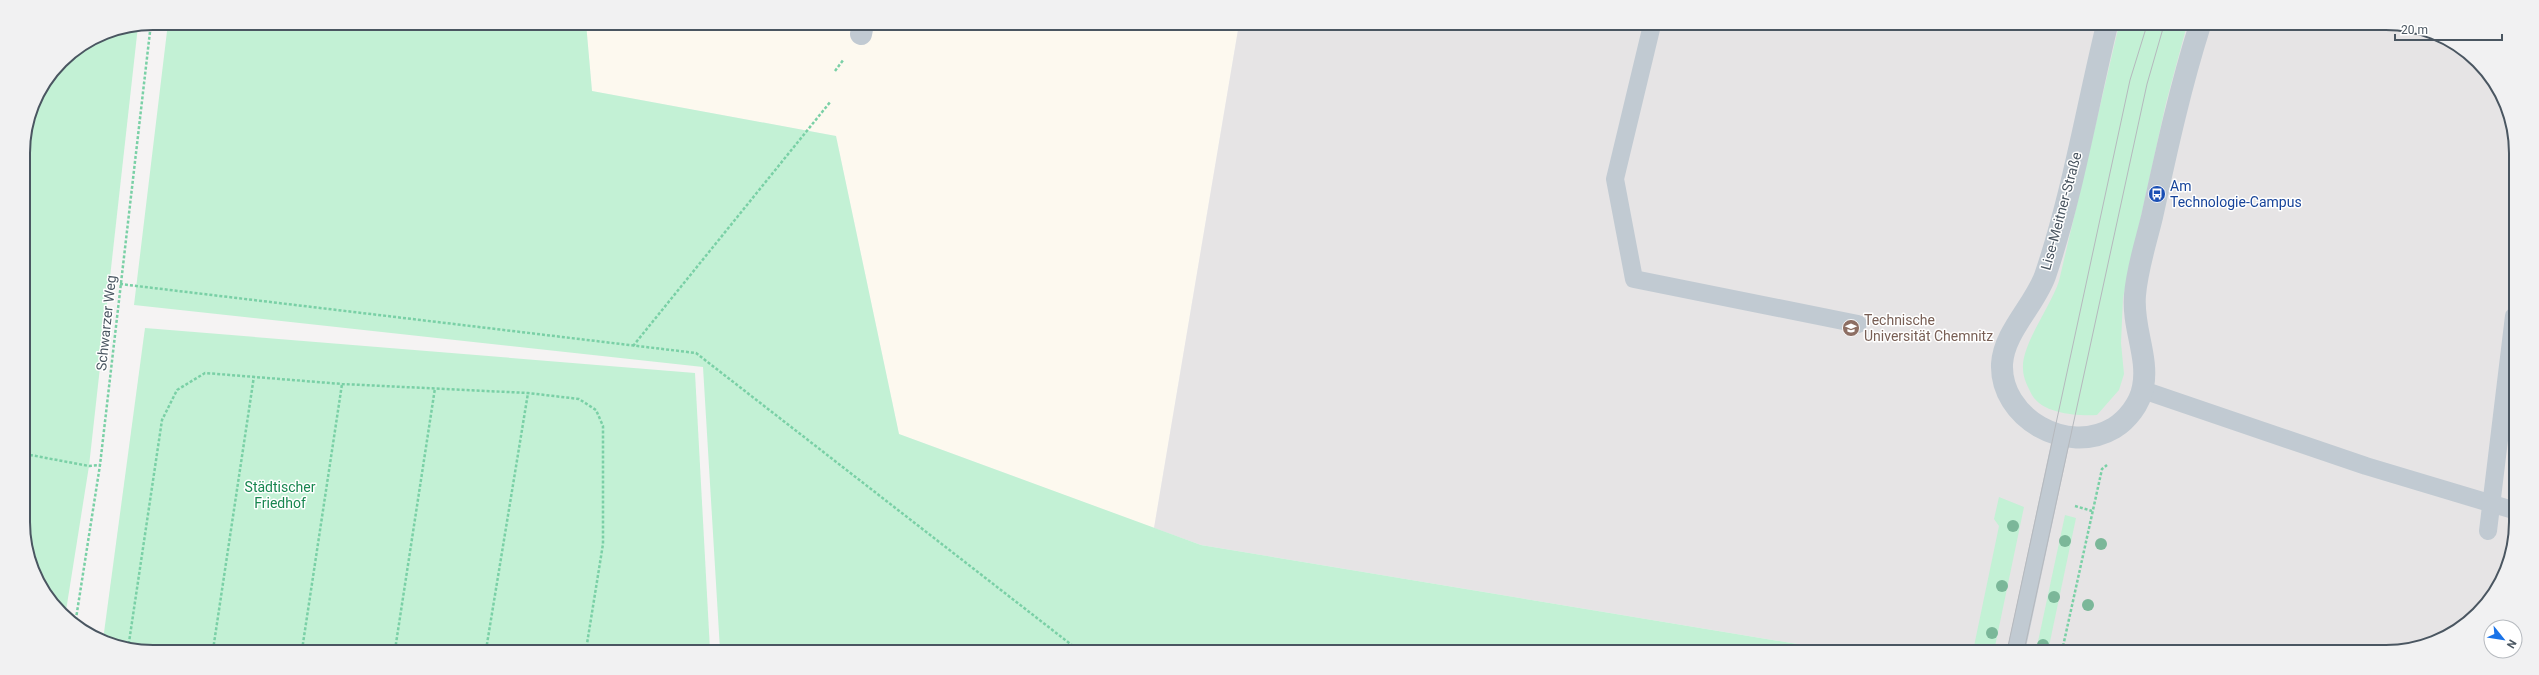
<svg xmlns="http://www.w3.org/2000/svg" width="2539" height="675" viewBox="0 0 2539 675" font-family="Roboto,sans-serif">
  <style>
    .commercial { fill: #fdf9ef }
    .education { fill: #e6e4e5 }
    .green { fill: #c3f1d5 }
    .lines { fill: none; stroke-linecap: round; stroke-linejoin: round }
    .path { stroke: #7ad0a6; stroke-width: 2.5; stroke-dasharray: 3 2; stroke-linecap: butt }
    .service { stroke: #c1cad2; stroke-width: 18 }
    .minor { stroke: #c1cad2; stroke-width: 22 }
    .tram { stroke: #b5b8bd; stroke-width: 1 }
    .tree { fill: #7bb799 }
    .labels { text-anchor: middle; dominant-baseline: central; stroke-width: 3; stroke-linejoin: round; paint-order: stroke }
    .transit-label { font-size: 14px; fill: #164399; stroke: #fff; text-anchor: start }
    .street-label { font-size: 14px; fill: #4a5661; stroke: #fff }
    .education-label { font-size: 14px; fill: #785e54; stroke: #fff; text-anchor: start }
    .park-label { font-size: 14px; fill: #17864f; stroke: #fff }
    .rim { fill: none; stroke: #4a5661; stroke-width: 2 }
  </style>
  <rect width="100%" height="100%" fill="#f5f3f3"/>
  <path class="commercial" d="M586,23L1239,24L1154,528L899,434L836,136L592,91Z"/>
  <path class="education" d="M1239,24L2412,26L2451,40L2478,61L2502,95L2514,128L2513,548L2498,587L2472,620L2436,642L2394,652L1839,651L1201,545L1154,528Z"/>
  <g class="green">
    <path d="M168,23H586L592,91L836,136L899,434L1201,545L1839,651L720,650L703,367L134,305Z"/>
    <path d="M2119,25H2187L2166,103L2123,298L2121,343L2124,374L2119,390L2097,415C2077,416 2043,414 2032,395C2028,387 2023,378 2023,369C2021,345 2051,306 2059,281Z"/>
    <path d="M138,26L89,466L65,617L40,587L26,548L23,145L33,103L61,61L103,33Z"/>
    <path d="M145,328L695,373L710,650L127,649L103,640Z"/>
    <path d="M1999,497L2024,507L1994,651H1973L1999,526L1994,519Z"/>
    <path d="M2065,515L2076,518L2048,651H2036Z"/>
  </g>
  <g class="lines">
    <g class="path">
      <path d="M835,71L844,59"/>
      <path d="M120,284L696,353L1073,646L1108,650"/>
      <path d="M633,346L831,101"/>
      <path d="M25,454L89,466L100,465"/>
      <path d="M2075,506L2092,511"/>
      <path d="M75,625L100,465L151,23"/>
      <path d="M128,649L162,420L177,390L205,373L342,384L528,393L579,399L596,410L603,426V544L586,650"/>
      <path d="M213,650L254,376"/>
      <path d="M302,650L342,384"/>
      <path d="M395,650L435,388"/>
      <path d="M486,650L528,393"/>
      <path d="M2062,651L2102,469L2107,465"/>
    </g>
    <g class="service">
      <path d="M1652,25L1615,179L1634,279L1858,324"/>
      <path d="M2143,390L2366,466L2513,510"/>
      <path d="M2488,531L2514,316"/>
      <path d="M2016,651L2062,435"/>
    </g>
    <g class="minor">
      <path d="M2107,25C2087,107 2072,197 2045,276C2034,306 2004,332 2002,364C2000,418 2067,456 2114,428C2127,420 2140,404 2143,387C2149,357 2132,327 2135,295C2137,269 2146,242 2152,217C2166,153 2180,88 2200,25"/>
      <path d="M861,34L863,24"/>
    </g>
    <g class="tram">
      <path d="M2007,651L2130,80L2147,25"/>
      <path d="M2024,651L2147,84L2164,25"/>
    </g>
  </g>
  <g class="tree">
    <circle cx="2013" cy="526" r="6"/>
    <circle cx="2065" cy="541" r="6"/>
    <circle cx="2101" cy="544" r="6"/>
    <circle cx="2002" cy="586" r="6"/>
    <circle cx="2054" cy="597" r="6"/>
    <circle cx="2088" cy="605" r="6"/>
    <circle cx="1992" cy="633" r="6"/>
    <circle cx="2043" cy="645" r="6"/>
  </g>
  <defs>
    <g id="bus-disc" transform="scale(0.9)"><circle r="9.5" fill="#1a4fb4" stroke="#fff"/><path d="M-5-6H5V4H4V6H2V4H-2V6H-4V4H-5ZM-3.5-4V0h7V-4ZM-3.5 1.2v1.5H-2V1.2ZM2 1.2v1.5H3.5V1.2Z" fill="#fff"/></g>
    <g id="university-disc" transform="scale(0.9)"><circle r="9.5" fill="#8d6e63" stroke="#fff"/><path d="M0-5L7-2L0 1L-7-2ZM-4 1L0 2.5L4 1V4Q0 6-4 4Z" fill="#fff"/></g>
  </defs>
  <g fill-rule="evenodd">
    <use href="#bus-disc" x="2157" y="194"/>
    <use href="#university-disc" x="1851" y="328"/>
  </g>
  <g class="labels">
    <g class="transit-label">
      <text x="2170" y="186">Am<tspan x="2170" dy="16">Technologie-Campus</tspan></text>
    </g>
    <g class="street-label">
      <text transform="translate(2061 211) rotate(-75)">Lise-Meitner-Straße</text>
      <text transform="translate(106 323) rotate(-84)">Schwarzer Weg</text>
    </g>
    <g class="education-label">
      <text x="1864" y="320">Technische<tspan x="1864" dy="16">Universität Chemnitz</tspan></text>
    </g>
    <g class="park-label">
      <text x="280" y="487">Städtischer<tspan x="280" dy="16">Friedhof</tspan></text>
    </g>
  </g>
  <path d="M0 0H2539V675H0ZM153 30H2386A123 123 0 0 1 2509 153V522A123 123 0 0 1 2386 645H153A123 123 0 0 1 30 522V153A123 123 0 0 1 153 30Z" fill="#f1f1f2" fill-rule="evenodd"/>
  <path class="rim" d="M153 30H2386A123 123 0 0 1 2509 153V522A123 123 0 0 1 2386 645H153A123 123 0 0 1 30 522V153A123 123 0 0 1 153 30Z"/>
  <g transform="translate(2503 639) rotate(120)"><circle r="19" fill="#ffffff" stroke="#b7bbc0"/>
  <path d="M0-3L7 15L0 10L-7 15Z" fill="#1a73e8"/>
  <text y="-6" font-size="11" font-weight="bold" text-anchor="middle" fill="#4a5661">N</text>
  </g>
  <path d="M2395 34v6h107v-6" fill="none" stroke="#4a5661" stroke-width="2"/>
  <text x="2401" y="34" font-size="12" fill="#4a5661" stroke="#ffffff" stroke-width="3" paint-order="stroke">20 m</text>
</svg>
